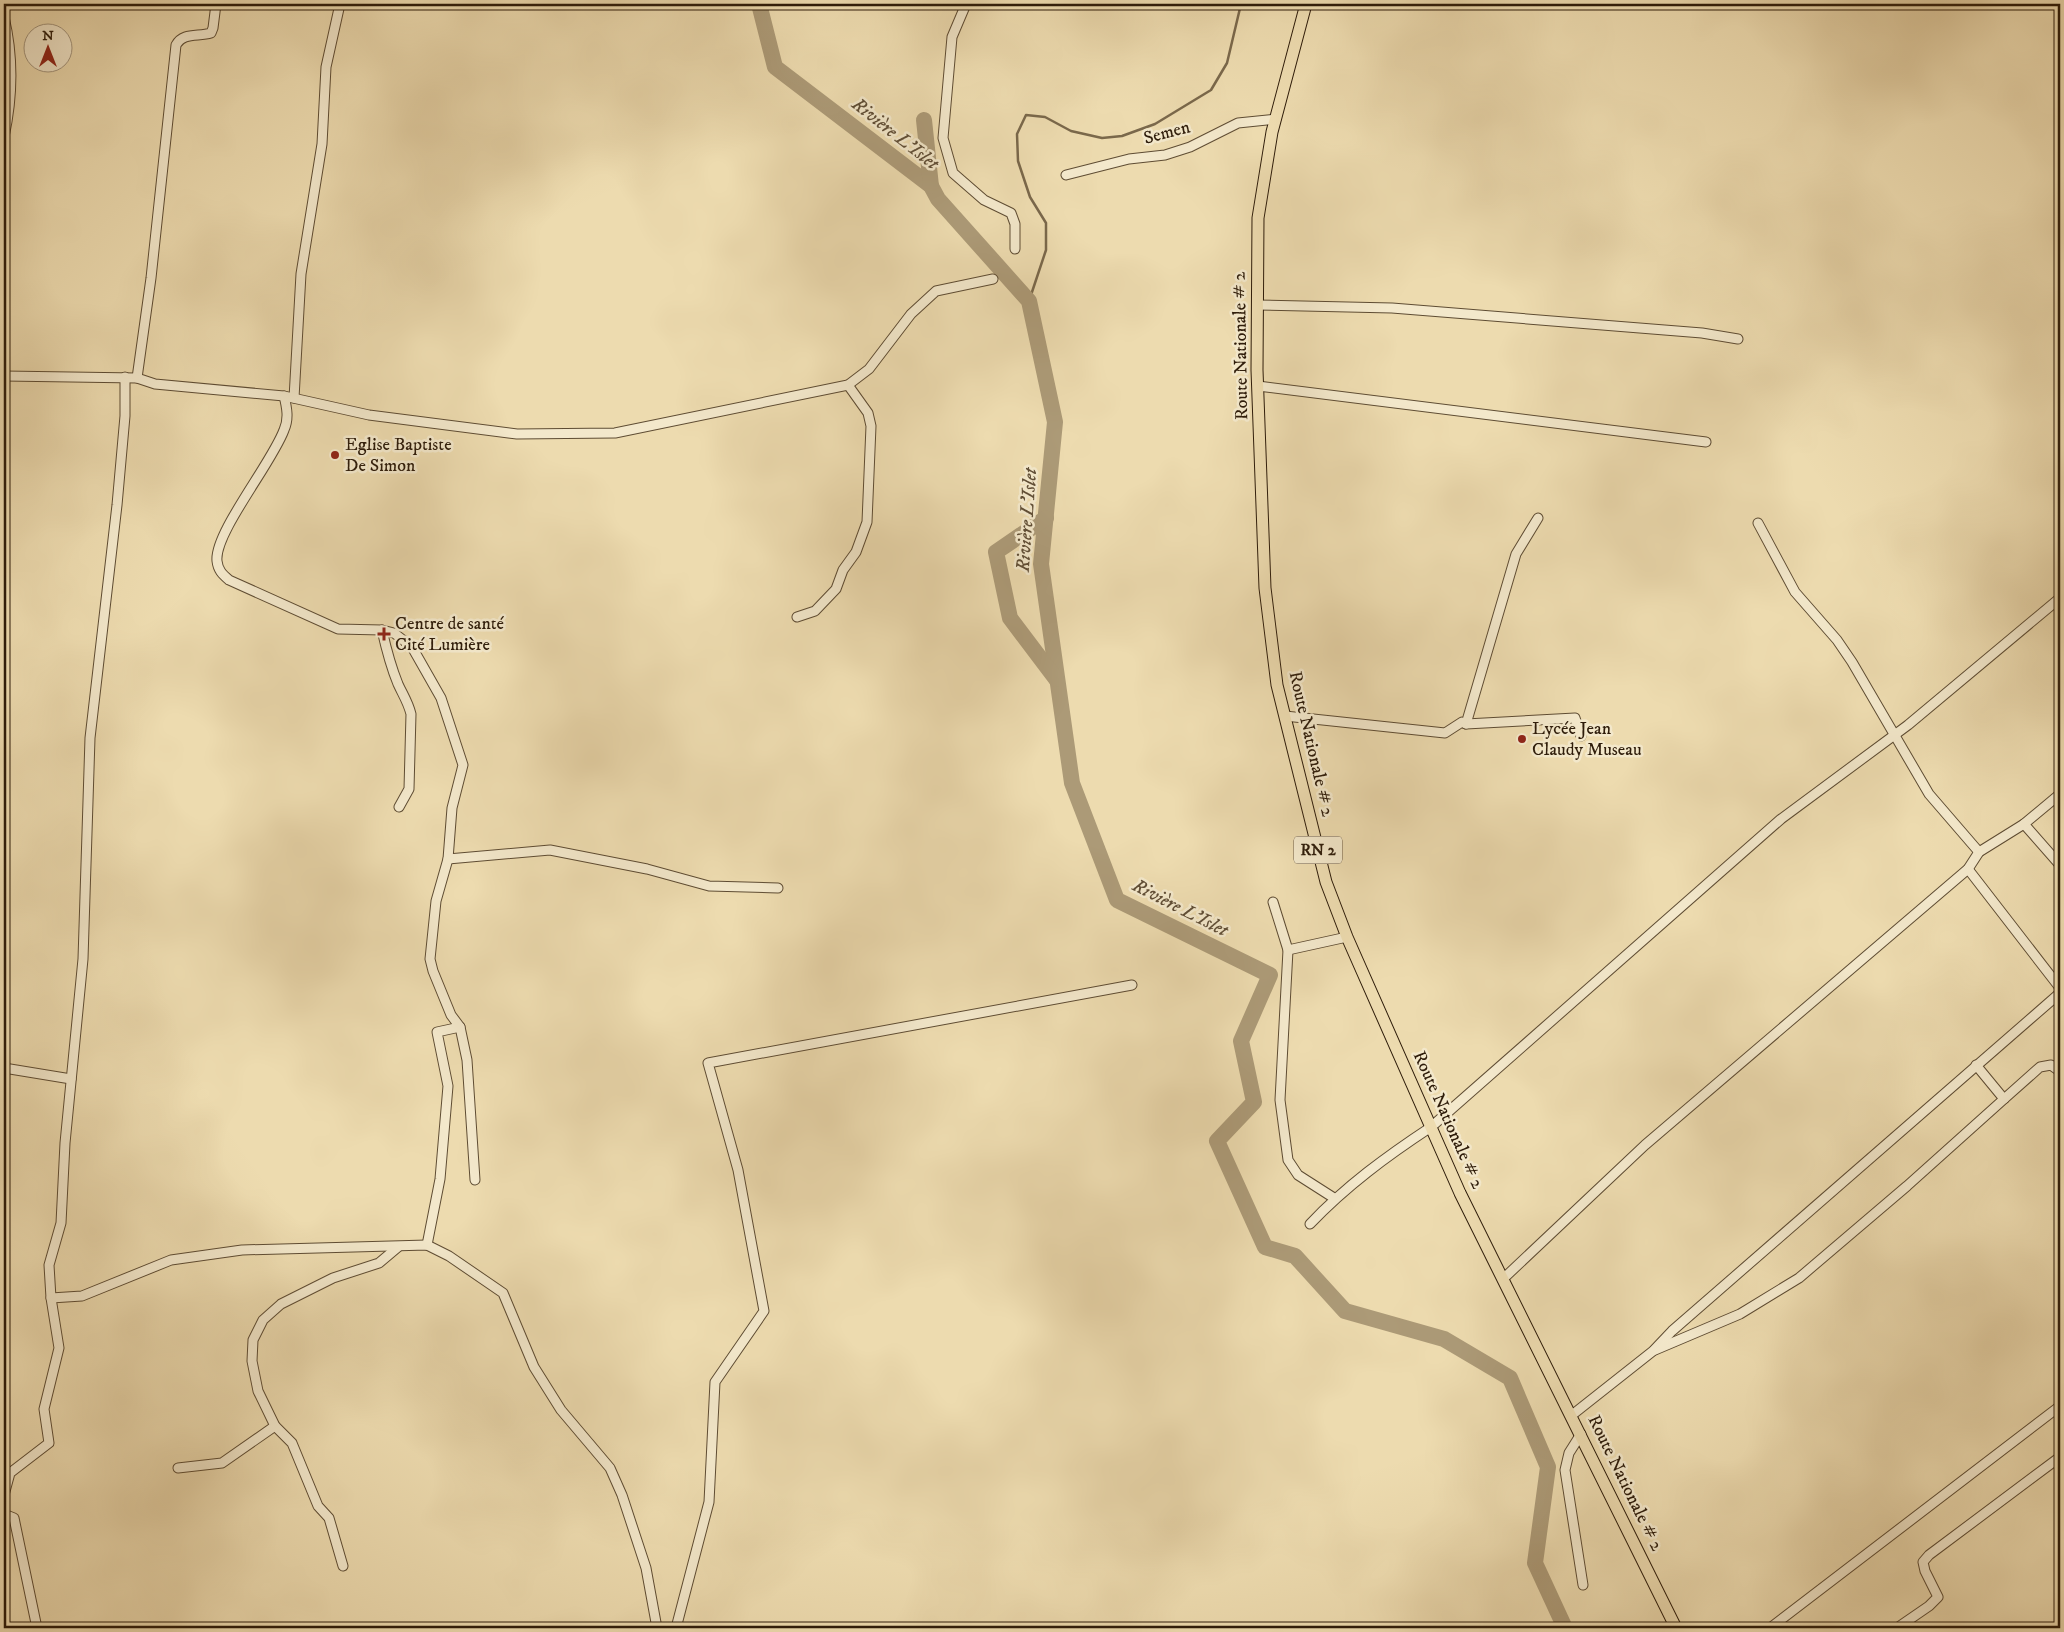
<svg xmlns="http://www.w3.org/2000/svg" width="2064" height="1632" viewBox="0 0 2064 1632" font-family="'IM FELL DW Pica',serif">
  <style>
    .lines { fill: none; stroke-linecap: round; stroke-linejoin: round }
    .stream { stroke: #7a684b; stroke-width: 2.5 }
    .river { stroke: #ac9a77; stroke-width: 16 }
    .minor-casing { stroke: #5e4c33; stroke-width: 11 }
    .major-casing { stroke: #2e1c0a; stroke-width: 13 }
    .minor { stroke: #f3e8cb; stroke-width: 9 }
    .major { stroke: #eddbaf; stroke-width: 11 }
    .poi-dot { fill: #8f2418; stroke: #f3e8cb; stroke-width: 2 }
    .labels { text-anchor: middle; dominant-baseline: central; stroke-width: 5; stroke-linejoin: round; paint-order: stroke }
    .shield { fill: #f3e8cb; stroke: #695944; stroke-width: 1 }
    .shield-label { font-size: 16px; font-weight: bold; fill: #2e1c0a }
    .street-label { font-size: 18px; fill: #2e1c0a; stroke: #f3e8cb }
    .poi-label { font-size: 18px; fill: #2e1c0a; stroke: #f3e8cb; text-anchor: start }
    .water-label { font-size: 19px; font-style: italic; fill: #604e36; stroke: #f3e8cb }
  </style>
  <rect width="100%" height="100%" fill="#eddbaf"/>
  <filter id="stains"><feTurbulence type="fractalNoise" baseFrequency=".004" numOctaves="4"/><feColorMatrix values="0 0 0 0 .2 0 0 0 0 .09 0 0 0 0 .02 0 0 0 .5 -.17"/></filter>
  <radialGradient id="worn" r=".72"><stop offset=".6" stop-color="#630" stop-opacity="0"/><stop offset="1" stop-color="#630" stop-opacity=".3"/></radialGradient>
  <g class="lines">
    <path class="stream" d="M1029,301L1046,250V223L1030,197L1018,161L1017,134L1026,115L1045,117L1071,131L1102,138L1122,136L1155,124L1211,90L1227,63L1241,4"/>
    <g class="river">
      <path d="M759,4L775,67L931,186L938,199L1029,301L1055,422L1041,564L1072,783L1117,900L1270,975L1241,1041L1254,1102L1217,1141L1265,1247L1295,1256L1345,1311L1444,1339L1510,1378L1548,1467L1535,1563L1565,1628"/>
      <path d="M924,120L931,186"/>
      <path d="M1046,518L996,552L1010,618L1056,679"/>
    </g>
    <g class="minor-casing">
      <g id="minor">
        <path d="M966,4L952,37L943,138L953,173L984,200L1011,213L1015,224V249"/>
        <path d="M4,17C14,58 13,96 4,137"/>
        <path d="M1066,175L1129,159L1165,155L1190,147L1238,123L1276,119"/>
        <path d="M1257,305L1392,308L1702,333L1738,339"/>
        <path d="M4,376L137,378L155,384L284,396L369,415L517,434L615,433L848,385L869,369L911,314L936,291L993,279"/>
        <path d="M125,377V416L117,505L90,738L83,959L65,1143L61,1223L49,1265L51,1298L82,1296L171,1260L242,1250L427,1245L449,1256L503,1293L534,1367L561,1410L610,1468L622,1495L646,1568L657,1628"/>
        <path d="M137,378L151,278L176,45C183,32 198,37 211,33L213,28L216,4"/>
        <path d="M1258,386L1706,442"/>
        <path d="M284,396C287,408 289,419 284,430C272,463 214,533 217,561C218,570 222,574 229,580L338,629L382,630L394,633L412,647L441,698L463,765L452,808L448,859L436,901L430,959L433,971L451,1015L460,1027L467,1060L475,1180"/>
        <path d="M294,398L301,274L322,144L326,67L340,4"/>
        <path d="M1758,523L1795,592L1837,640L1852,662L1929,794L1979,852"/>
        <path d="M797,617L815,611L836,589L843,570L856,552L867,522L871,426L868,413L848,385"/>
        <path d="M382,630C386,648 391,667 398,684C403,695 408,702 411,714L409,789L399,807"/>
        <path d="M1285,716L1445,733L1462,722L1466,724L1575,718L1581,736"/>
        <path d="M1466,724L1516,554L1538,518"/>
        <path d="M2024,824L2060,865"/>
        <path d="M448,859L550,850L647,869L709,886L778,888"/>
        <path d="M1968,869L2060,988"/>
        <path d="M1273,902L1288,950L1280,1100L1288,1160L1298,1175L1334,1198"/>
        <path d="M1288,950L1347,937"/>
        <path d="M4,1068L71,1079"/>
        <path d="M2004,1099L2040,1067L2051,1065L2058,1070"/>
        <path d="M1310,1224C1346,1186 1387,1156 1431,1127L1781,819L1908,725L2060,598"/>
        <path d="M427,1245L440,1179L448,1086L437,1032L460,1027"/>
        <path d="M1504,1278L1645,1145L1968,869L1979,852L2024,824L2060,794"/>
        <path d="M1655,1350L1740,1314L1799,1278L1907,1186L2004,1099L1976,1065"/>
        <path d="M1572,1415L1653,1351L1672,1331L2060,993"/>
        <path d="M1581,1434L1569,1453L1565,1470L1583,1585"/>
        <path d="M178,1468L222,1463L275,1426"/>
        <path d="M4,1495L10,1473L49,1443L44,1409L59,1348L51,1298"/>
        <path d="M4,1514L14,1518L37,1628"/>
        <path d="M343,1566L329,1518L318,1506L292,1443L275,1426L258,1391L252,1361L253,1340L263,1320L281,1304L333,1278L379,1263L398,1247"/>
        <path d="M676,1628L709,1502L715,1382L764,1311L738,1170L708,1063L1132,985"/>
        <path d="M1770,1628L2060,1406"/>
        <path d="M1897,1628L1929,1606L1938,1597L1925,1571L1923,1562L1929,1555L2060,1457"/>
      </g>
    </g>
    <g class="major-casing">
      <path id="major" d="M1306,4L1272,132L1258,218L1257,370L1265,588L1277,685L1326,882L1347,937L1460,1193L1676,1628"/>
    </g>
    <use href="#minor" class="minor"/>
    <use href="#major" class="major"/>
  </g>
  <g class="poi-dot">
    <circle cx="335" cy="455" r="5"/>
    <path d="M381.5 626.5h5v5h5v5h-5v5h-5v-5h-5v-5h5z"/>
    <circle cx="1522" cy="739" r="5"/>
  </g>
  <g class="labels">
    <rect class="shield" x="1294" y="836.5" width="48" height="27" rx="4"/>
    <g class="shield-label">
      <text x="1318" y="850">RN 2</text>
    </g>
    <g class="street-label">
      <text transform="translate(1167 133) rotate(-15)">Semen</text>
      <text transform="translate(1241 346) rotate(-91)">Route Nationale # 2</text>
      <text transform="translate(1311 744) rotate(77)">Route Nationale # 2</text>
      <text transform="translate(1448 1120) rotate(66)">Route Nationale # 2</text>
      <text transform="translate(1625 1483) rotate(64)">Route Nationale # 2</text>
    </g>
    <g class="poi-label">
      <text x="345" y="445">Eglise Baptiste<tspan x="345" dy="21">De Simon</tspan></text>
      <text x="395" y="624">Centre de santé<tspan x="395" dy="21">Cité Lumière</tspan></text>
      <text x="1532" y="729">Lycée Jean<tspan x="1532" dy="21">Claudy Museau</tspan></text>
    </g>
    <g class="water-label">
      <text transform="translate(895 134) rotate(38)">Rivière L'Islet</text>
      <text transform="translate(1027 520) rotate(-86)">Rivière L'Islet</text>
      <text transform="translate(1180 908) rotate(27)">Rivière L'Islet</text>
    </g>
  </g>
  <rect width="2064" height="1632" fill="none" stroke="#eddbaf" stroke-width="20"/>
  <rect x="5" y="5" width="2054" height="1622" fill="none" stroke="#2e1c0a" stroke-width="2.5"/>
  <rect x="10" y="10" width="2044" height="1612" fill="none" stroke="#2e1c0a"/>
  <g transform="translate(48 48)"><circle r="24" fill="#f3e8cb" stroke="#a4967e"/>
  <path d="M0-4L9 19L0 12L-9 19Z" fill="#8f2418"/>
  <text y="-8" font-size="14" font-weight="bold" text-anchor="middle" fill="#2e1c0a">N</text>
  </g>
  <rect width="100%" height="100%" filter="url(#stains)"/>
  <rect width="100%" height="100%" fill="url(#worn)"/>
</svg>
